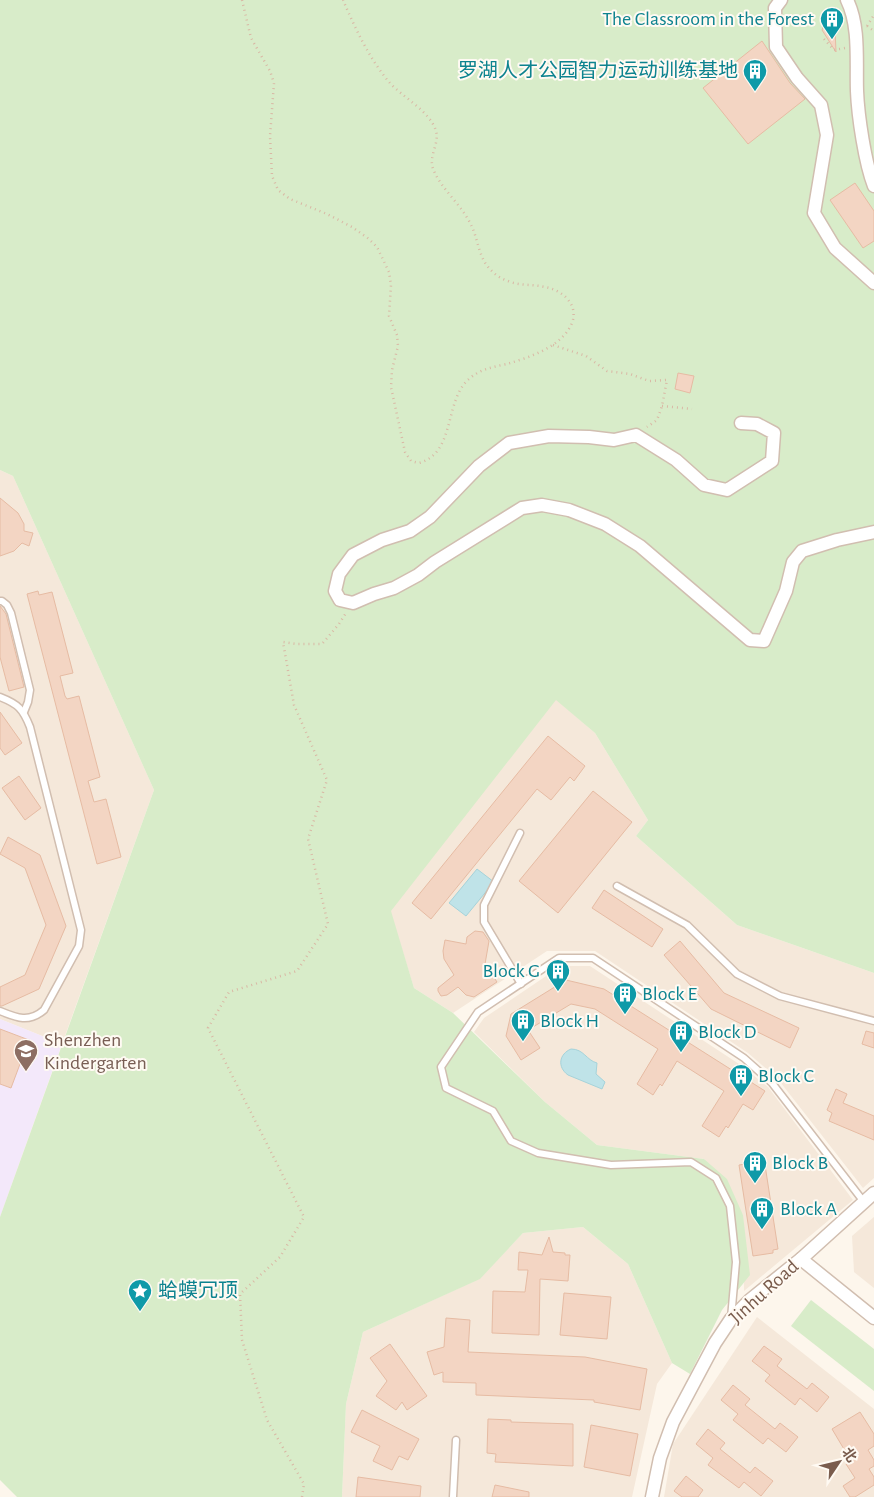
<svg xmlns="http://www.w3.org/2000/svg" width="874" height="1497" viewBox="0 0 874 1497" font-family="'Alegreya Sans','Noto Sans SC',sans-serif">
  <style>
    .residential { fill: #f5e8da }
    .education { fill: #f3e8fa }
    .green { fill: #d8ecc9 }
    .water { fill: #bfe3e8; stroke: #a5d3da }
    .building { fill: #f3d5c3; stroke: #e6bba3 }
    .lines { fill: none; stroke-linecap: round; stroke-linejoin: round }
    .service-casing { stroke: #d1beb0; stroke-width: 9 }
    .minor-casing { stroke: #d1beb0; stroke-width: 15 }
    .path { stroke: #d9b8a5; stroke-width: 2.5; stroke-dasharray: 1 4; stroke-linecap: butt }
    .service { stroke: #fff; stroke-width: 6 }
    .minor { stroke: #fff; stroke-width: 12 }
    .labels { text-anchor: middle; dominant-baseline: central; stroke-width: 4; stroke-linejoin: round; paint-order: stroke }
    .culture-label { font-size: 20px; fill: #0d838f; stroke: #fffaf3; text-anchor: start }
    .education-label { font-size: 20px; fill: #785e54; stroke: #fffaf3; text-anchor: start }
    .street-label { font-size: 20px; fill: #7a5c4d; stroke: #fffaf3 }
  </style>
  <rect width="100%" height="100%" fill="#fdf6ec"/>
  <g class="residential">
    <path d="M0,470L13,476L154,790L62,1044L0,1019Z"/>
    <path d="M556,699L595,733L648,820L636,836L737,925L874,973V1178L863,1188L777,1078L748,1053L595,951H547L453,1013L414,988L390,911Z"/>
    <path d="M561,966H590L739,1064L768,1087L853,1200L744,1291L743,1215L704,1159L597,1145L545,1102L474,1032L484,1018Z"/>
    <path d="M874,1217V1288L854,1272L852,1236Z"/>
    <path d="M583,1227L628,1264L672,1363L657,1384L632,1497H342L346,1404L363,1332L479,1279L523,1233Z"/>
    <path d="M757,1317L874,1409V1497H664L673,1444Z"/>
  </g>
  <path class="education" d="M0,1019L62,1044L0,1217Z"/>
  <g class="green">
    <path d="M0,0H874V973L737,925L636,836L648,820L595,733L556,700L391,911L414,988L453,1013L545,1102L597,1145L704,1159L727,1179L743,1215L750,1275L722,1310L690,1374L672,1363L628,1264L583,1227L523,1233L480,1279L363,1332L346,1404L342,1497H17L0,1480V1217L154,790L13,476L0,470Z"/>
    <path d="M811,1300L874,1349V1391L791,1326Z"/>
  </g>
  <g class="water">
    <path d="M477,869L494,882L466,916L449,903Z"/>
    <path d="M571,1049C584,1049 586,1060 597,1063L596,1074L605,1082L602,1089L568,1075C557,1067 559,1054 571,1049Z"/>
  </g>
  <g class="building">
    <path d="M827,23L833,25L835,29L836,52L822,30L824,24Z"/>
    <path d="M762,41L790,83L805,99L748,144L703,88Z"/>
    <path d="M855,183L874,211V241L863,248L830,200Z"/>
    <path d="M678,373L694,376L690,393L675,389Z"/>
    <path d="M0,498L18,513L24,524V531L33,533L29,546L22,543L14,551L0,556Z"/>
    <path d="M38,591L39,595L52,592L73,673L60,676L65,696L67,699L79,696L100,777L88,781L94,802L106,799L121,857L97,864L27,594Z"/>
    <path d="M0,606L6,614L24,687L9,691L0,657Z"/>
    <path d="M0,712L22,743L5,755L0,748Z"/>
    <path d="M548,736L585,766L574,781L570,777L551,800L537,789L431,919L412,903Z"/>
    <path d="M19,776L41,808L25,820L2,788Z"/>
    <path d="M593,791L632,822L558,913L519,881Z"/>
    <path d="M8,837L40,855L66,926L39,989L2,1006H0V987L25,975L46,925L25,868L0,854Z"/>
    <path d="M604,890L663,929L652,947L592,908Z"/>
    <path d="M475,931L483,932L489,941L485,964L497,982L474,997L466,995L458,987L447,995L441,996L438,991V988L454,975L444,959L443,951L445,940L466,944L467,937Z"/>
    <path d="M680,941L724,993L799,1028L790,1048L711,1009L664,955Z"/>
    <path d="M566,980L604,989L765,1091L753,1110L743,1104L728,1128L726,1126L719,1137L702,1126L724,1091L677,1061L662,1086L660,1084L653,1095L637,1084L658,1049L595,1009L571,1004L528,1030L540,1048L521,1060L506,1036L511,1014Z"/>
    <path d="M0,1029L29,1040L11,1088L0,1084Z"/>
    <path d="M866,1031L874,1033V1048L862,1044Z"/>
    <path d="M836,1089L847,1094L843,1103L874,1116V1140L829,1121L832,1113L827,1110Z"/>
    <path d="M759,1162L760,1165H765L778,1249L773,1250V1253L753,1256L739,1165Z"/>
    <path d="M549,1237L553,1252L565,1253V1255H570L568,1281L540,1279L539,1335L492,1333L493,1291L525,1292L528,1270H518L519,1252L542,1255Z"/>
    <path d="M564,1293L611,1297L607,1339L560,1335Z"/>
    <path d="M446,1318L470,1320L468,1352L585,1357L647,1369L640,1410L594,1402V1400L476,1395V1383L443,1382V1372L434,1375L427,1352L444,1347Z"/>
    <path d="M390,1344L427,1396L407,1410L402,1402L396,1410L376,1396L387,1381L370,1358Z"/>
    <path d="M764,1346L782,1359L777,1366L807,1389L812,1383L829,1397L817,1412L800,1398L795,1405L765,1381L770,1375L752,1361Z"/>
    <path d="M733,1385L750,1399L745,1405L775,1429L780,1423L798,1437L786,1452L768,1438L763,1444L733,1420L738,1414L721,1400Z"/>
    <path d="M362,1410L419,1439L408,1460L399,1456L392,1470L373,1461L380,1446L351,1432Z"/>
    <path d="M860,1412L874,1434V1446L868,1450L874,1460V1466L869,1469L874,1477V1485L855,1497H850L843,1486L855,1478L846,1464L851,1461L832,1429Z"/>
    <path d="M488,1419L511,1420V1422L573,1424V1466L495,1462L496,1454L487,1453Z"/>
    <path d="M591,1425L638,1434L630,1476L584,1467Z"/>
    <path d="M708,1429L725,1443L720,1449L750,1473L755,1467L773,1481L761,1496L744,1482L739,1488L708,1465L713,1458L696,1444Z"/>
    <path d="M686,1476L703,1490L698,1497H682L674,1491Z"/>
    <path d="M358,1477L421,1486L420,1497H356Z"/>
    <path d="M495,1485L529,1492V1497H492Z"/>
  </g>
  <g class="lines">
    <g class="service-casing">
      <g id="service">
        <path d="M0,601H2L7,605L11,613L30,690L28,702L24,712"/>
        <path d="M0,697C18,704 23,709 30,727L81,930L79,946L44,1010C29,1023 17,1018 0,1011"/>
        <path d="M520,833L484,905V922L521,984"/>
        <path d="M617,886L687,925L737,974L780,996L874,1021"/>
        <path d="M731,1318L736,1262L730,1206L716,1178L691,1162L611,1165L538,1153L511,1141L493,1111L446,1088L441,1067L478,1012L559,958H593L744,1058L772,1083L864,1202"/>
        <path d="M453,1497L456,1440"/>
      </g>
    </g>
    <g class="minor-casing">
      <g id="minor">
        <path d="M781,0L775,8L776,47L797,78L821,105L827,135L814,213L835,248L874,283"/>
        <path d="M847,0C860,26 856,62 857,91C858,116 865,163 874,186"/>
        <path d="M741,423L757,424L774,433L772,461L727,490L704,485L676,460L636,435L614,440L589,437L549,436L509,443L479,466L430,517L410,531L382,540L353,555L339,574L335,591L340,600L353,603L374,594L394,588L418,575L435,562L522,508L542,505L569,510L605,524L640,546L750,640L764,641L786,591L793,562L802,551L837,540L874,532"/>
        <path d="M801,1259L874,1318"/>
        <path d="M652,1497L660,1458L673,1422L715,1343L731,1319L750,1300L801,1259L874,1193"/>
      </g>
    </g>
    <g class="path">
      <path d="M242,0L251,38L270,71L274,83L270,136L272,176L278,190L290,199L327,214L352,227L369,239L377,247L389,272L391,285L389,316L397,335L398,346L392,370L391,387L405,452L411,461L419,463C456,453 444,400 469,379C480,369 493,367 507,364C530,357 562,347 572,323C579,304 562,290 545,287C532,284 520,286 508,281C501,279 494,274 489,268C479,257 478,240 472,227C463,206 442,190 434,171C427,157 440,144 436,131C430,111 402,97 389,82C369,58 355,28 343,0"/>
      <path d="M867,26L874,31"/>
      <path d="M867,26L874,15"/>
      <path d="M824,39L834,50L845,48"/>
      <path d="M553,345L586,356L607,371L630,374L649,381L667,380L662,406L657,420L647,427"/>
      <path d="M662,406L692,409"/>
      <path d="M302,1497L304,1484L267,1420L242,1340L240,1294L280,1257L304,1217L208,1028L229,992L297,971L328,924L308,839L327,780L294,705L283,642L297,644H322L339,624L346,613"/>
    </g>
    <use href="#service" class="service"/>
    <use href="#minor" class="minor"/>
  </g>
  <defs>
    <g id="building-pin" transform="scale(1.25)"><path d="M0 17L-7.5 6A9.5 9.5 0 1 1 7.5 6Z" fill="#0f9aa8" stroke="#fffaf3"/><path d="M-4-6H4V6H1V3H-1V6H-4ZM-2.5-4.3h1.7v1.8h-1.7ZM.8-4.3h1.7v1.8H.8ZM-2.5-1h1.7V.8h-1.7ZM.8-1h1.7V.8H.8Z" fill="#fff"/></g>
    <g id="school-pin" transform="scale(1.25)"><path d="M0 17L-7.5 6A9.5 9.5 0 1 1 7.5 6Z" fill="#8d6e63" stroke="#fffaf3"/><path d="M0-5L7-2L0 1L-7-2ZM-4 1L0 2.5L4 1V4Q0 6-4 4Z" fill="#fff"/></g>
    <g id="sight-pin" transform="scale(1.25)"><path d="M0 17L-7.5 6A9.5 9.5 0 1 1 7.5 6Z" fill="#0f9aa8" stroke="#fffaf3"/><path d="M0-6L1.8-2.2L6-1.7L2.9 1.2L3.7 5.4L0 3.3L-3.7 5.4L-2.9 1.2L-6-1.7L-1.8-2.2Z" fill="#fff"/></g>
  </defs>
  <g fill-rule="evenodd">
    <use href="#building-pin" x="832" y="19"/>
    <use href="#building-pin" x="755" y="71"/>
    <use href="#building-pin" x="558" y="971"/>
    <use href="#building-pin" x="625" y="994"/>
    <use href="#building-pin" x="523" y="1021"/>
    <use href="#building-pin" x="681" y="1032"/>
    <use href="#school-pin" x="26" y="1051"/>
    <use href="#building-pin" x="741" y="1076"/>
    <use href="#building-pin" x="755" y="1163"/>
    <use href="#building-pin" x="762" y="1209"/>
    <use href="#sight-pin" x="140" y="1291"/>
  </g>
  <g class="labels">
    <g class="culture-label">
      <text x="814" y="19" text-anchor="end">The Classroom in the Forest</text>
      <text x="738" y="71" text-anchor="end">罗湖人才公园智力运动训练基地</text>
      <text x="540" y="971" text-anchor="end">Block G</text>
      <text x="642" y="994">Block E</text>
      <text x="540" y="1021">Block H</text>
      <text x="698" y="1032">Block D</text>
      <text x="758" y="1076">Block C</text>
      <text x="772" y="1163">Block B</text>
      <text x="780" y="1209">Block A</text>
      <text x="158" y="1291">蛤蟆冗顶</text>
    </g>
    <g class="education-label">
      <text x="44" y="1040">Shenzhen<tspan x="44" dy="23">Kindergarten</tspan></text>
    </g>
    <g class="street-label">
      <text transform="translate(764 1292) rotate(-42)">Jinhu Road</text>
    </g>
  </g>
  <g transform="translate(839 1462) rotate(55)" stroke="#fffaf3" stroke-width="4" paint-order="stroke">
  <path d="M0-4L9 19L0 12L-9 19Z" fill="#7a5c4d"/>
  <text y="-8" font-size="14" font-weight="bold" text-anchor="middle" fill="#7a5c4d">北</text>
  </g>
</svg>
